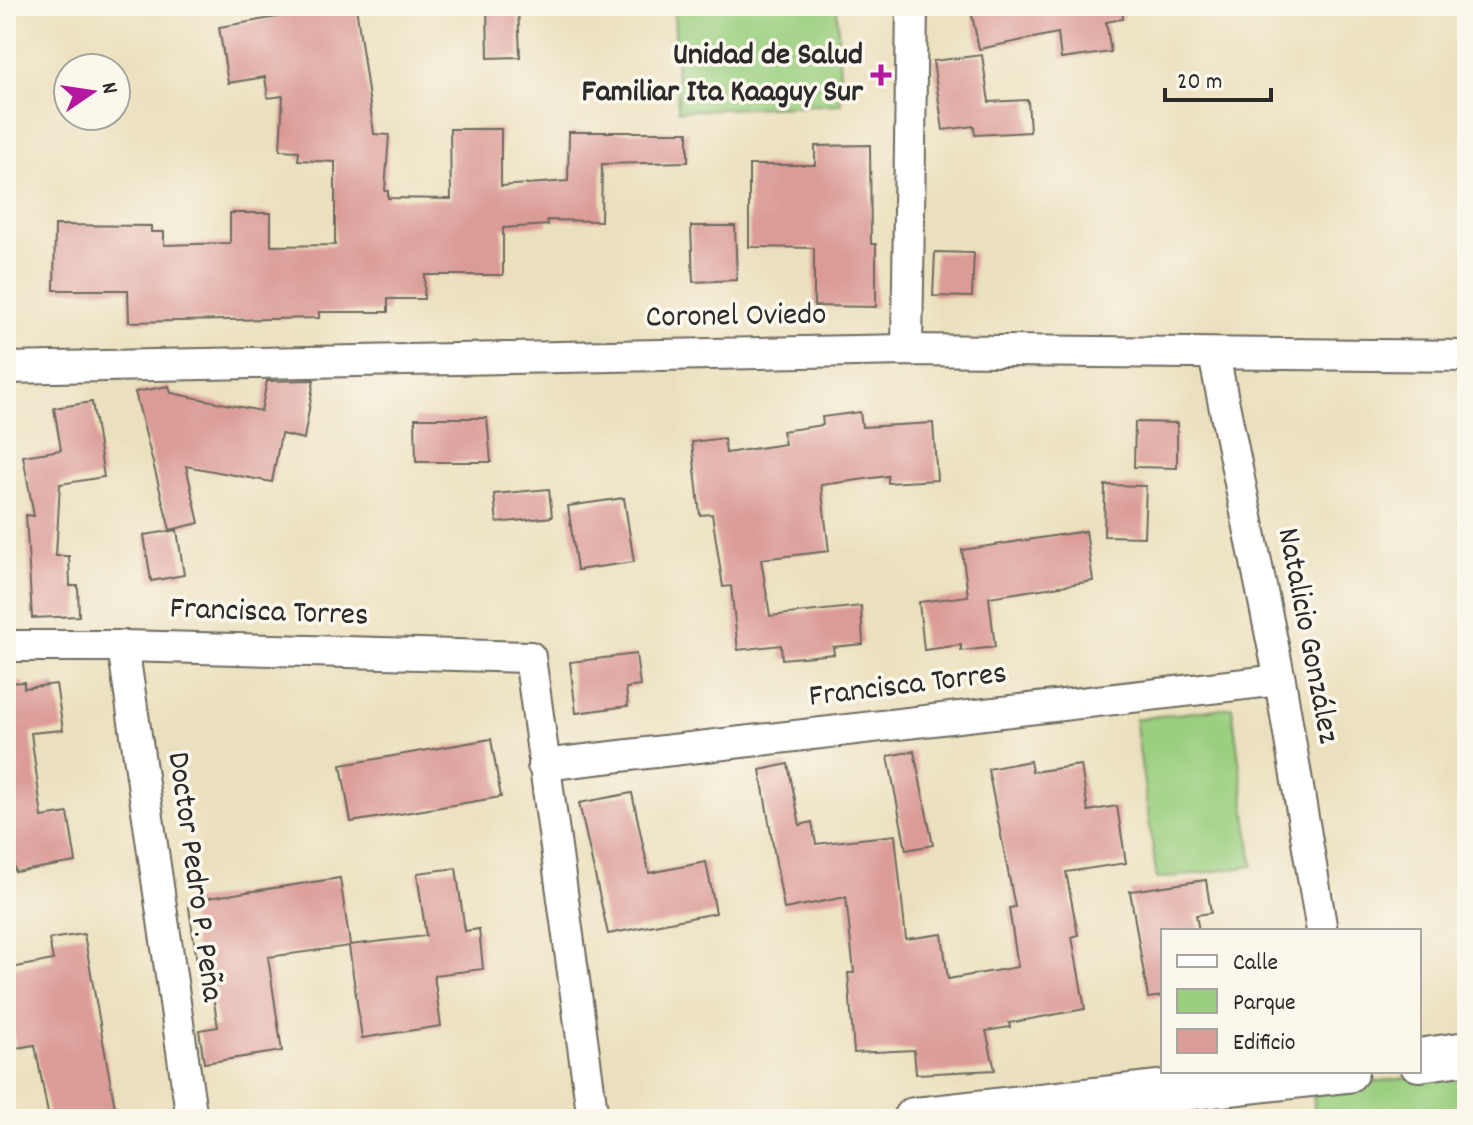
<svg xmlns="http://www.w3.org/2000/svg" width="1473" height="1125" viewBox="0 0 1473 1125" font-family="Dekko,sans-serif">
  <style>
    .green { fill: #9bcf80; stroke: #637d56; stroke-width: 2 }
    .building { fill: #db9b97 }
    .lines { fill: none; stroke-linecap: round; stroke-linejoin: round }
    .street-casing { stroke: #6e6a5e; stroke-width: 34 }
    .secondary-casing { stroke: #6e6a5e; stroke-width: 46 }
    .street { stroke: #fff; stroke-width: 30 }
    .secondary { stroke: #fff; stroke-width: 42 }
    .poi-dot { fill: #b5179e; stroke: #fbf7ec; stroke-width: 3 }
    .labels { text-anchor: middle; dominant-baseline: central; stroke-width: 7; stroke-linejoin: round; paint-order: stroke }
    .poi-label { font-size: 32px; font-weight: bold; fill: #2b2b2b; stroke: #fbf7ec; text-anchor: end }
    .street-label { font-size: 32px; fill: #2b2b2b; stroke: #fbf7ec }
  </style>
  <rect width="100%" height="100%" fill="#fbf7ec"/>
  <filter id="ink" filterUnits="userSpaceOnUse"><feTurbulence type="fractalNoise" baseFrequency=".0125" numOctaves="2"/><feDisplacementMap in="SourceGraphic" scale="16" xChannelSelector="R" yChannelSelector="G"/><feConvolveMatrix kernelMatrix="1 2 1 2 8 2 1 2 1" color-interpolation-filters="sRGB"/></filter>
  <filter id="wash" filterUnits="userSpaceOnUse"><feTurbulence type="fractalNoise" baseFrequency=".006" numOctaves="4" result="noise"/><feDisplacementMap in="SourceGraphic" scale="32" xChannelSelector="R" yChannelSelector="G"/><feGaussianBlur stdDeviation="1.8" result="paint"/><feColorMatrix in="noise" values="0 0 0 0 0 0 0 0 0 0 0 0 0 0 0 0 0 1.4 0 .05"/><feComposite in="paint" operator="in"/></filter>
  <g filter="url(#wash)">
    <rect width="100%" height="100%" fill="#ebe0be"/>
    <g class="green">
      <path d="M674,6H837L841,104L678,111Z"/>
      <path d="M1232,707L1253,866L1157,879L1135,719Z"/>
      <path d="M1467,1071V1119H1315L1313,1089Z"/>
    </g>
    <g id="blocks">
      <g class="building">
        <path d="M300,6H356L374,134L389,135L385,191H388V198L451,199L450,129H501V186L568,181L569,132H688V162L602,164L601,221L547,220L548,225L503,228V275H425L424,299H388V312H319V318L129,322L128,290H54L55,225L151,226V232H164V245L230,243V213H271V246L335,245V162L298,160L299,151L280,150L283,96L268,98L265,77L228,83L219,27L301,13Z"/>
        <path d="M487,6H518L520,57L488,58Z"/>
        <path d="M970,6H1122L1123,19L1106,22L1111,52L1061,59L1058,33L979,49Z"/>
        <path d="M982,55L989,102L1028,100L1030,132L975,135L974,126L943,130L933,61Z"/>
        <path d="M870,145L871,244H876V307L814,306V248L749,247V165H815V146Z"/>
        <path d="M691,226H735L737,280L693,282Z"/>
        <path d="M935,252L974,253L972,297L933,296Z"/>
        <path d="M314,380L304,439L281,434L272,482L186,466L199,523L170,530L135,392L169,386L171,393L261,411L267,381Z"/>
        <path d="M92,402L104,477L60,484L56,556H69L70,586H78L79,616L32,618L26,515L34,516L23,456L61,450L54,408Z"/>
        <path d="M860,412L862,427L933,423L937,480L888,483V476L821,485L829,551L761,559L770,616L861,606L863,644L833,647L834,654L782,659L781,645L738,650L731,586L723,587L712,514L700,515L692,442L724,438L726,453L785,444L782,431L823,425L822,417Z"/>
        <path d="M415,418H487L491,462H416Z"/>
        <path d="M1135,422L1177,423V468L1134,467Z"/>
        <path d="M1105,485L1146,486L1144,537L1104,536Z"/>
        <path d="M549,489L552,517L497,523L494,494Z"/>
        <path d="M624,498L634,562L577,570L568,506Z"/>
        <path d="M177,530L184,575L151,581L144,535Z"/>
        <path d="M1086,531L1093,581L989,597L995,647L961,651V645L924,650L919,602L968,596L962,550Z"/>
        <path d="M636,654L640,686L626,688L628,706L576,713L570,662Z"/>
        <path d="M24,682V688L56,684L63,730L31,733L42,817L68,813L76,862L15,872L6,815V683Z"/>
        <path d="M491,739L501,797L351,822L341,765Z"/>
        <path d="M914,751L933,845L906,850L888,756Z"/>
        <path d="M1030,761L1032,772L1081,765L1088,811L1117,806L1126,863L1066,872L1078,935L1072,937L1085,1009L1009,1023L1010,1027L986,1031L995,1070L916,1074L914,1050L854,1053L848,973H854L846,897L784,909L760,770L788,764L800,825L812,822L816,844L895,835L906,939L942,934L948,979L1018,967L1009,908L1015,907L988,769Z"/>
        <path d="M632,793L649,873L706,862L716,913L608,934L579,803Z"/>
        <path d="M456,868L465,931L479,929L483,969L434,975L441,1026L362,1038L349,946L268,957L282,1051L204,1063L199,1030L218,1027L208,966L198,968L188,901L340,878L350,945L426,936L417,873Z"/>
        <path d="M1206,880L1211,913L1196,915L1199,931H1163V996L1148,998L1130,891Z"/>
        <path d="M84,934L117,1119H49L35,1045L16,1048L8,1008L13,1007L6,969L53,960L49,939Z"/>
      </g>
    </g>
  </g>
  <g filter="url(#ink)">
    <use href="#blocks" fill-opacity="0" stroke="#6e6a5e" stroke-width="2"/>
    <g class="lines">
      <g class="street-casing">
        <g id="street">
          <path d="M907,350L912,6"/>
          <path d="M1214,355L1280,680L1322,931"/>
          <path d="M6,368L907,350L1467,356"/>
          <path d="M6,646H123L530,657L593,1119"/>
          <path d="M123,646L192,1119"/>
          <path d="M543,765L1280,680"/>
        </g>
      </g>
      <g class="secondary-casing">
        <g id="secondary">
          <path d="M1419,1060L1467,1053"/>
          <path d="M914,1119L1347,1071"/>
        </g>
      </g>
      <use href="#street" class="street"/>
      <use href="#secondary" class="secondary"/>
    </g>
  </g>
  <path class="poi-dot" d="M877 63h8v8h8v8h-8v8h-8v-8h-8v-8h8z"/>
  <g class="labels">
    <g class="poi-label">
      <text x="863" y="57">Unidad de Salud<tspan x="863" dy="37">Familiar Ita Kaaguy Sur</tspan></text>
    </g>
    <g class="street-label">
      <text transform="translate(736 318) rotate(-1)">Coronel Oviedo</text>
      <text transform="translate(269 614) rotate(2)">Francisca Torres</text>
      <text transform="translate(1306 636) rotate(79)">Natalicio González</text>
      <text transform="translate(908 687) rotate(-7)">Francisca Torres</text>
      <text transform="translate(193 877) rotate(82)">Doctor Pedro P. Peña</text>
    </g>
  </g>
  <rect width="1473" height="1125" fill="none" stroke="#fbf7ec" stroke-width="32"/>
  <rect x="1161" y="929" width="260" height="144" fill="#fbf7ec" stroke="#a8a59f" stroke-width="2"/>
  <rect x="1177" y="955" width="40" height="12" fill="#ffffff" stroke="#a8a59f" stroke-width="2"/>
  <text x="1233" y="969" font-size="24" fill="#2b2b2b">Calle</text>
  <rect x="1177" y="989" width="40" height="24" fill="#9bcf80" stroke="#a8a59f" stroke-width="2"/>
  <text x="1233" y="1009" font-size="24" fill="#2b2b2b">Parque</text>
  <rect x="1177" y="1029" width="40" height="24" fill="#db9b97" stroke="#a8a59f" stroke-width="2"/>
  <text x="1233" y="1049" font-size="24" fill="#2b2b2b">Edificio</text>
  <g transform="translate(92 92) rotate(77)"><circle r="38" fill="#fbf7ec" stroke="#a8a59f" stroke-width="2"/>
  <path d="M0-6L14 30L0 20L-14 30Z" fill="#b5179e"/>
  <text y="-12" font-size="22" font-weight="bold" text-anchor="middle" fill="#2b2b2b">N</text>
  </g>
  <path d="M1165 88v12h106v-12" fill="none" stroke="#2b2b2b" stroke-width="4"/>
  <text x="1177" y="88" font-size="24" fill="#2b2b2b" stroke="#fbf7ec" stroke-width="6" paint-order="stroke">20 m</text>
</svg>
